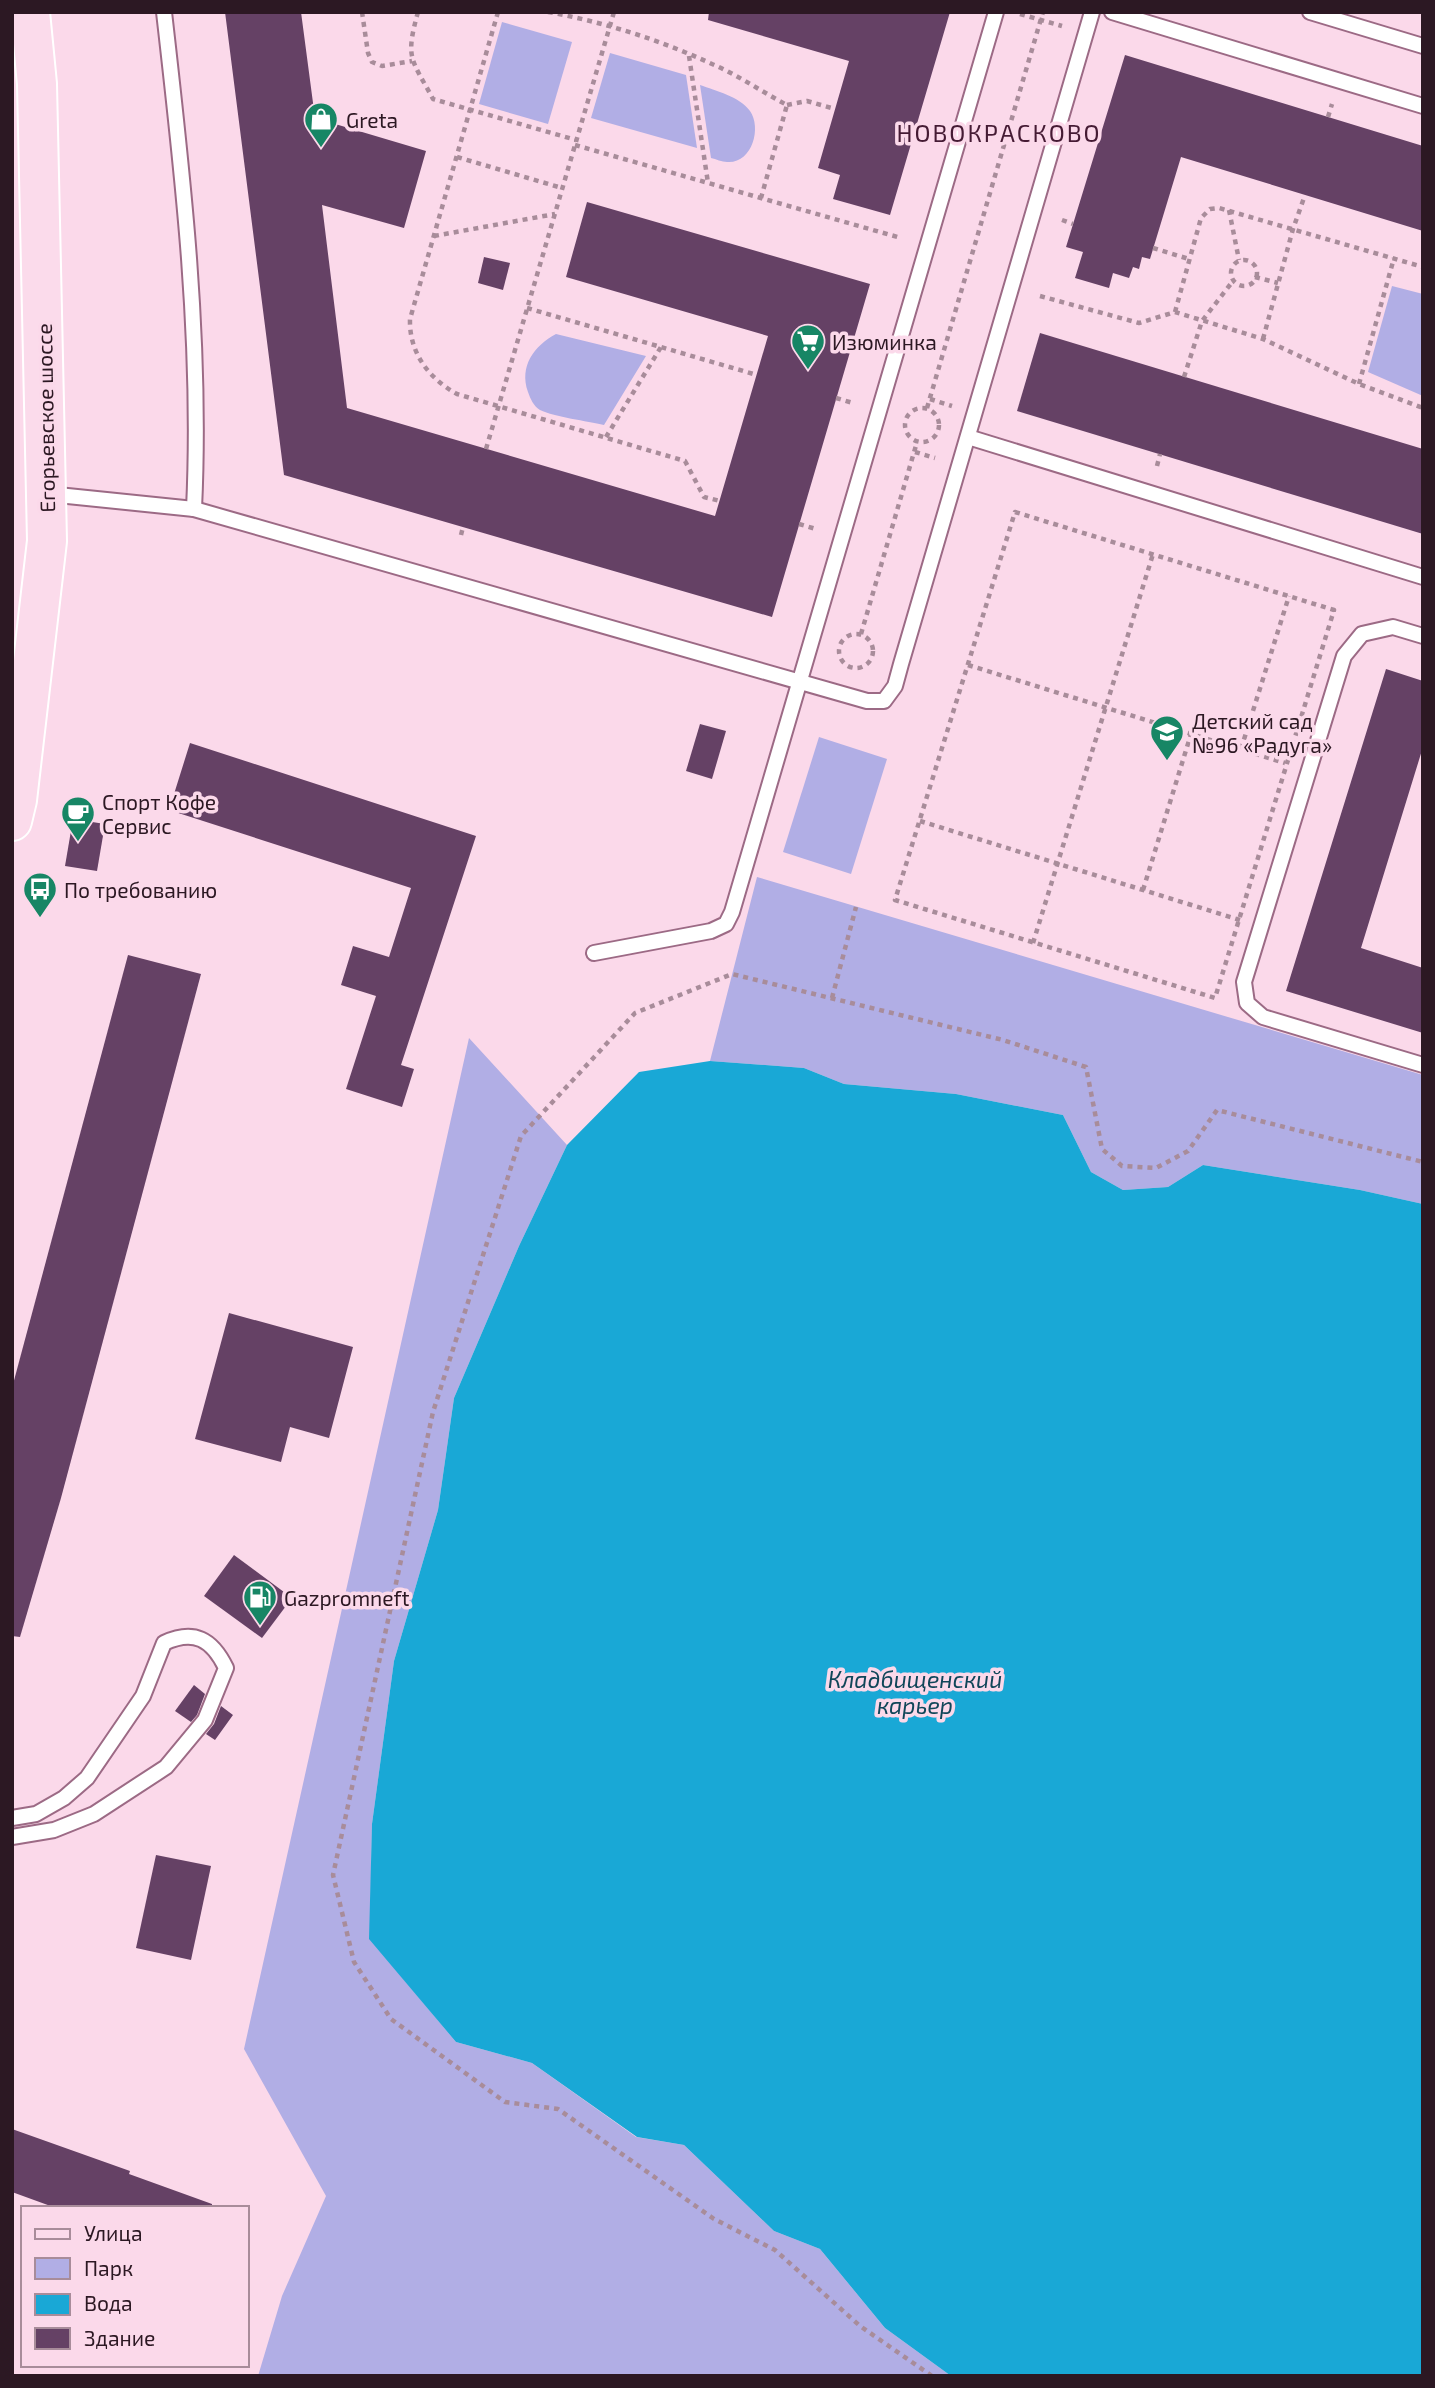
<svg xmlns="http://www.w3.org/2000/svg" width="1435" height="2388" viewBox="0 0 1435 2388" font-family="'Exo 2',sans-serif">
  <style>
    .green { fill: #b1aee5 }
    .water { fill: #19a8d6 }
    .building { fill: #654165 }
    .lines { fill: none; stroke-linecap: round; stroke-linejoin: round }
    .lane-casing { stroke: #9c6a85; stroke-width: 18 }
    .primary-casing { stroke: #fff; stroke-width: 42 }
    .path { stroke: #a88c9a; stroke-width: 4.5; stroke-dasharray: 5 5; stroke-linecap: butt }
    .lane { stroke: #fff; stroke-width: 14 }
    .primary { stroke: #fbdbeb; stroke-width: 38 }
    .labels { text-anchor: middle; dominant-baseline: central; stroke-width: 7; stroke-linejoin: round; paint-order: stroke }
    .poi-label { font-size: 21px; fill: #2c1823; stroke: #fbd9ea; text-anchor: start }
    .street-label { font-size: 21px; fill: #2c1823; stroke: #fbd9ea }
    .water-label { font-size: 23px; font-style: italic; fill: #104659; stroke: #fbd9ea }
    .quarter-label { font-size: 24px; letter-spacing: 2px; fill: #451b34; stroke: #fbd9ea }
  </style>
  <rect width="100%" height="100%" fill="#fbd9ea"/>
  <g class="green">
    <path d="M502,22L572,42L548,124L479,104Z"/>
    <path d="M610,53L686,75L697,148L591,118Z"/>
    <path d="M700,85C716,91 739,96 750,111C762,128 752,164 727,162C722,162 716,159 711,158Z"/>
    <path d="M1392,286L1423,294V396L1368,372Z"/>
    <path d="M556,334L646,356L604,425C587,421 555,417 540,410C534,407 530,398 528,392C519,366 534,346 556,334Z"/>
    <path d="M819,737L887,759L851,874L783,852Z"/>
    <path d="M757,877L1423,1075V1204L1360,1190L1203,1165L1168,1187L1123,1190L1091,1172L1063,1115L956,1094L844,1084L804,1068L710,1061Z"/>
    <path d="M469,1038L567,1145L519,1246L454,1398L438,1510L394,1661L372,1824L370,1939L456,2042L532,2063L636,2137L684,2145L774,2231L820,2249L885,2328L951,2376H258L282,2296L326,2196L244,2049Z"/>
  </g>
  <path class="water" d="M710,1061L804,1068L844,1084L956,1094L1063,1115L1091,1172L1123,1190L1168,1187L1203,1165L1360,1190L1423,1204V2376H951L885,2328L820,2249L774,2231L684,2145L637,2137L532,2063L456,2042L369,1939L372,1824L394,1661L438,1510L454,1398L519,1246L567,1145L639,1072Z"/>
  <g class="building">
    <path d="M225,12H301L315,118L426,151L404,228L322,205L347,408L715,516L768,336L566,277L587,202L870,284L772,617L284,475Z"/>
    <path d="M709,12H950L890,215L833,199L840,175L818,168L849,61L708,20Z"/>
    <path d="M1125,55L1423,146V231L1181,157L1150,259L1142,257L1139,269L1133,267L1129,278L1113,273L1109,288L1075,278L1083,252L1066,247Z"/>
    <path d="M484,257L510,263L503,290L478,283Z"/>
    <path d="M1040,333L1423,449V534L1017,411Z"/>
    <path d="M1386,669L1423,681V747L1361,948L1423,968V1033L1286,991Z"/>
    <path d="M700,724L726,731L712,779L686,771Z"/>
    <path d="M190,743L476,836L401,1065L414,1069L402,1107L346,1089L376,996L341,985L353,946L389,957L411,888L169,810Z"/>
    <path d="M73,819L105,824L97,871L65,866Z"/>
    <path d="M128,955L201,974L61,1498L20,1637L12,1636V1388Z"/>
    <path d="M229,1313L353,1347L329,1438L290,1427L281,1462L195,1439Z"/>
    <path d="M234,1555L292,1598L262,1638L204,1596Z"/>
    <path d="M194,1685L205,1694L197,1715L191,1722L175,1711Z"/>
    <path d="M221,1706L233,1715L215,1740L206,1734L214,1724Z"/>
    <path d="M156,1855L211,1866L191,1960L136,1948Z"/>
    <path d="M12,2129L130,2171L129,2174L212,2204V2208H56L12,2192Z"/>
  </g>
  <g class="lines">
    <g class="lane-casing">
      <g id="lane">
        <path d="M164,12C183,177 202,343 194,509"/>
        <path d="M1112,12L1423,106"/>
        <path d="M1310,12L1423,46"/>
        <path d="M968,437L1423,577"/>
        <path d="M48,494L194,509L867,701H884L895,686L901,664L1092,12"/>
        <path d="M1423,636L1393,627L1362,634L1344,656L1244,982L1247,1003L1263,1017L1423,1065"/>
        <path d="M594,953L711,931L726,924L732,912L996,12"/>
        <path d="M12,1818L36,1814L64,1798L87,1778L143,1696L164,1643C194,1629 212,1639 226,1668L205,1720L166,1767L94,1814L54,1830L12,1837"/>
      </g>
    </g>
    <g class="primary-casing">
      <path id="primary" d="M12,821L17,800L47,541L37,84L30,12"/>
    </g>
    <g class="path">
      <path d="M362,12L368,53L372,62L382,66L412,61"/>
      <path d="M418,12C405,59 411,58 433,99L576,140"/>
      <path d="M498,12L410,319C409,352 428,378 457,394L685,461L704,497L720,501"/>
      <path d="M548,12C604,22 660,40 712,64C738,75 762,92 787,105L761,198"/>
      <path d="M1020,14L1062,26"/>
      <path d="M689,56L708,183"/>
      <path d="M787,105L807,101L835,109"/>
      <path d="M1328,117L1332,104"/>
      <path d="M915,132L931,137"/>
      <path d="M575,145L901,238"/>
      <path d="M457,157L562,188"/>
      <path d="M1229,210L1239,260"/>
      <path d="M1062,220L1073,224"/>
      <path d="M434,236L555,214"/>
      <path d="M1153,248L1189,259"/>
      <circle cx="1244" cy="273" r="13"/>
      <path d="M1255,277L1278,283"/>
      <path d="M1040,296L1139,323L1175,312L1263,339L1359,384L1423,408"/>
      <path d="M527,308L757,375"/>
      <path d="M1175,312L1201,218L1210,209L1219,208L1423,267"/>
      <path d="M1263,339L1293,229L1305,195"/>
      <path d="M1184,377L1202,321L1233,281"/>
      <path d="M1359,384L1394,258"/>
      <path d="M836,398L853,403"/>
      <path d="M930,399L952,406"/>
      <circle cx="922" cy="425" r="17"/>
      <path d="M927,408L1043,12"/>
      <path d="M606,437L661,347"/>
      <path d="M486,449L614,12"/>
      <path d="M915,452L935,458"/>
      <path d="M1157,466L1160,454"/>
      <path d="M1015,512L1334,610L1215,998L895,900Z"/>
      <path d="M799,524L816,529"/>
      <path d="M461,535L463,527"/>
      <circle cx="856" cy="651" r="17"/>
      <path d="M861,634L917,442"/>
      <path d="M968,665L1285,763"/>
      <path d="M1241,749L1289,596"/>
      <path d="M920,821L1240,920"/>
      <path d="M1143,890L1191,734"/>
      <path d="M1033,943L1153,554"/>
      <path d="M832,998L856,907"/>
      <path d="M932,2376L860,2326L775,2250L714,2219L558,2109L505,2102L391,2019L354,1962L333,1875L433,1412L521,1136L635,1013L732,974L1003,1040L1086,1067L1102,1149L1122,1166L1156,1168L1188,1151L1217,1110L1423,1162"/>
    </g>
    <use href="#lane" class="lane"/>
    <use href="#primary" class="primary"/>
  </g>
  <defs>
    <g id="shop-pin" transform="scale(1.75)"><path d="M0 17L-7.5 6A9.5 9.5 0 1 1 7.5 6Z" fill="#178665" stroke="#fbd9ea"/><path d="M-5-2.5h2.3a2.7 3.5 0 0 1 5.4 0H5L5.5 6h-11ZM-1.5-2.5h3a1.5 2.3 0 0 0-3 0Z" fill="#fff"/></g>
    <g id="supermarket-pin" transform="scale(1.75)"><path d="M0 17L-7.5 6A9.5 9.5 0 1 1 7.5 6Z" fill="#178665" stroke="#fbd9ea"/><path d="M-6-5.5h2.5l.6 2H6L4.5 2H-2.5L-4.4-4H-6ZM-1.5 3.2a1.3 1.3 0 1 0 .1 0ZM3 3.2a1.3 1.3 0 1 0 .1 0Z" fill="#fff"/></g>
    <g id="school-pin" transform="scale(1.75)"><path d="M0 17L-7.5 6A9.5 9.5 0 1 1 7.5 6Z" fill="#178665" stroke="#fbd9ea"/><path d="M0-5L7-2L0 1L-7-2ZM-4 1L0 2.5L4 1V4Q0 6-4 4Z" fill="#fff"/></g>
    <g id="cafe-pin" transform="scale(1.75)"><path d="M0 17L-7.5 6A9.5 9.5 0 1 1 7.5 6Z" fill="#178665" stroke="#fbd9ea"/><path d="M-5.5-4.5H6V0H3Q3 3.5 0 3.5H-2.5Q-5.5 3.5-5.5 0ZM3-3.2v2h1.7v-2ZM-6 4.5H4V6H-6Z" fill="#fff"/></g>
    <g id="bus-pin" transform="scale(1.75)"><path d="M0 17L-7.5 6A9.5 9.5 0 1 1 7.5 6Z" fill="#178665" stroke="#fbd9ea"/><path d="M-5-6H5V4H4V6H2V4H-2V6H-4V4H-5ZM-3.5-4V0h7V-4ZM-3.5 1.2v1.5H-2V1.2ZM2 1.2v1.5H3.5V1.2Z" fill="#fff"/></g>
    <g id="fuel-pin" transform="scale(1.75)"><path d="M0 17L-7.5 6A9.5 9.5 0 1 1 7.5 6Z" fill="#178665" stroke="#fbd9ea"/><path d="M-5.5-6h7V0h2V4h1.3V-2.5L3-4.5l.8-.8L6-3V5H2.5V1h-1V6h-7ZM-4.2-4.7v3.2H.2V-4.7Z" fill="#fff"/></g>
  </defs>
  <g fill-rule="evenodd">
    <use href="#shop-pin" x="321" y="119"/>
    <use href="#supermarket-pin" x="808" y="341"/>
    <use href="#school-pin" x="1167" y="732"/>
    <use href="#cafe-pin" x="78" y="813"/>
    <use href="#bus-pin" x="40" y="889"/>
    <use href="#fuel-pin" x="260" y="1597"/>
  </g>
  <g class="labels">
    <g class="poi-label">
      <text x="346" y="119">Greta</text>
      <text x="832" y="341">Изюминка</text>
      <text x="1192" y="720">Детский сад<tspan x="1192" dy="24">№96 «Радуга»</tspan></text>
      <text x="102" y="801">Спорт Кофе<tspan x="102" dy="24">Сервис</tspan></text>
      <text x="64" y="889">По требованию</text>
      <text x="284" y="1597">Gazpromneft</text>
    </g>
    <g class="street-label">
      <text transform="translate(45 418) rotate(-91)">Егорьевское шоссе</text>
    </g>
    <g class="water-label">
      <text x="915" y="1679">Кладбищенский<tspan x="915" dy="26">карьер</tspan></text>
    </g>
    <g class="quarter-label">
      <text x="999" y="132">НОВОКРАСКОВО</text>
    </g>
  </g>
  <rect width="1435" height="2388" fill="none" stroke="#2c1823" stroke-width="28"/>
  <rect x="21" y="2206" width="228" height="161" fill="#fbd9ea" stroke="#a88c9a" stroke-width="2"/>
  <rect x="35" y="2229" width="35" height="10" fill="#fbdbeb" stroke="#a88c9a" stroke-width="2"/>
  <text x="84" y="2241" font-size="21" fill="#2c1823">Улица</text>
  <rect x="35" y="2258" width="35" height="21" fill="#b1aee5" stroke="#a88c9a" stroke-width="2"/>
  <text x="84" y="2276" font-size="21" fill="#2c1823">Парк</text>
  <rect x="35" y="2294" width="35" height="21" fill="#19a8d6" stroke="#a88c9a" stroke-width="2"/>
  <text x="84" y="2311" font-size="21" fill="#2c1823">Вода</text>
  <rect x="35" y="2328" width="35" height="21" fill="#654165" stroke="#a88c9a" stroke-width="2"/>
  <text x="84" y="2346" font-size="21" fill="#2c1823">Здание</text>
</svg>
